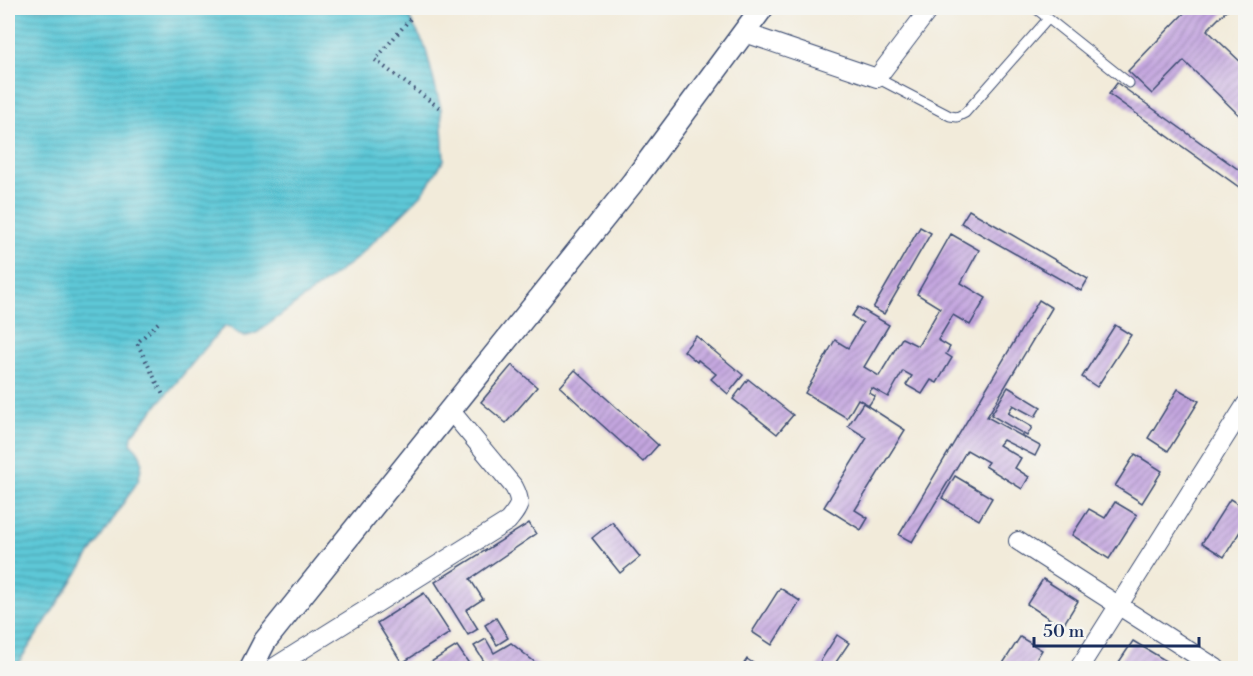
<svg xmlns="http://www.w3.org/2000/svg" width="1253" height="676" viewBox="0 0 1253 676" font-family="'Libre Bodoni',serif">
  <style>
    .water { fill: url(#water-rules); stroke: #3c7c9a; stroke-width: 1.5 }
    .building { fill: url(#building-hatch) }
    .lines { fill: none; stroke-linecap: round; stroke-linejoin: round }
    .service-casing { stroke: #3b4b71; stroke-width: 11 }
    .minor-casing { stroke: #3b4b71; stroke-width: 20 }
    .tertiary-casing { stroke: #3b4b71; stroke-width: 25 }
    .path { stroke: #3b4b71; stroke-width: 4; stroke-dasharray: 1.5 4.5; stroke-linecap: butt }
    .service { stroke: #fff; stroke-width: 9 }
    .minor { stroke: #fff; stroke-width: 18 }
    .tertiary { stroke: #fff; stroke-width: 22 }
  </style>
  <defs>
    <pattern id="water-rules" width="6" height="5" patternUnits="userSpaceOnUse" patternTransform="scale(1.5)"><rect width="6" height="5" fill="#5dc8d7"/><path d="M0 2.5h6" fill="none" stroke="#4ca3b2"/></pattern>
    <pattern id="building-hatch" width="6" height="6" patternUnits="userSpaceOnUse" patternTransform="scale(1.5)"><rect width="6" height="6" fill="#c4a6df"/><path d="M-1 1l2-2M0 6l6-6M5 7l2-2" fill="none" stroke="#9e88b8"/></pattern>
  </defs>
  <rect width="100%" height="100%" fill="#f6f6f2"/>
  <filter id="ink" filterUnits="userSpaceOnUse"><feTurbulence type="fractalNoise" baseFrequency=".0167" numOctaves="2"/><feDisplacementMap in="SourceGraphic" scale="12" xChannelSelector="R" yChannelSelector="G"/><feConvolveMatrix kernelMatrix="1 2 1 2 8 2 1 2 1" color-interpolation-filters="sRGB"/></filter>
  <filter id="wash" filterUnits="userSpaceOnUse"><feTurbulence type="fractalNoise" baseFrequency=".008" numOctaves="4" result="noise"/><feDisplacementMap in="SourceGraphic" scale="24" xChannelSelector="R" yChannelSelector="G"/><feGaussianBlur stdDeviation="1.35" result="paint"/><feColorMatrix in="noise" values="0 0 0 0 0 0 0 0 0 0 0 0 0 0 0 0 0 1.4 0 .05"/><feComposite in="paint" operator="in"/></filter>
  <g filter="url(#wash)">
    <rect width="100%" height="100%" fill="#f2ebda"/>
    <path class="water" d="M8,8H410V19L425,46L441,109L444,160L422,194L356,259L258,332C235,342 242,330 225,326L218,333L132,435L131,444C146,456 142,465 138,481L15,668H8Z"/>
    <g id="blocks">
      <g class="building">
        <path d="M1189,8H1229L1207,30L1246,67V122L1184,61L1152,94L1128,71Z"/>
        <path d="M1117,83L1246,175V192L1109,94Z"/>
        <path d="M969,210L1088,279L1081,291L961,223Z"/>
        <path d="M920,227L931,233L884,314L873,308Z"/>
        <path d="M951,234L979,250L961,283L986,298L970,325L953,315L938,340L950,347L946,354L952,358L937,383L931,380L922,394L906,385L912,376L903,371L888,397L872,388L869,393L875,396L869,405L858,399L847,418L805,393L835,340L848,348L863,323L852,316L858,307L889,325L864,367L879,376L902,338L918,346L940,308L917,294Z"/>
        <path d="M1039,300L1052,308L987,417L1040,446L1035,456L1003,440L999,445L1021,458L1015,468L1029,477L1022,489L985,466L988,462L967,450L912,542L899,535Z"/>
        <path d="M1115,325L1131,335L1097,387L1082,377Z"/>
        <path d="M696,336L743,375L728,394L711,379L716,374L698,360L697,362L684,351Z"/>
        <path d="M512,365L537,387L506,423L481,402Z"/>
        <path d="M575,370L658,445L643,462L560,387Z"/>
        <path d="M748,379L793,415L777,434L733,399Z"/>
        <path d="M1008,387L1041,407L1035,417L1013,405L1008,413L1032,427L1027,436L991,415Z"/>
        <path d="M1178,389L1199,401L1168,451L1148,438Z"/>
        <path d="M863,403L905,430L855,510L868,518L861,530L824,507L867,438L848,426Z"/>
        <path d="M1135,454L1162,471L1142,503L1115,486Z"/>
        <path d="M955,476L992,498L979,520L942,498Z"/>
        <path d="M1230,499L1246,509V522L1224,557L1202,543Z"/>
        <path d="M1115,502L1137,515L1109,559L1072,535L1089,509L1105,518Z"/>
        <path d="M612,522L640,557L620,573L592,538Z"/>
        <path d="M529,523L536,534L470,579L483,599L466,610L478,629L468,635L435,582Z"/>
        <path d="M1043,579L1078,601L1062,627L1027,604Z"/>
        <path d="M780,588L800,601L772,645L752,632Z"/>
        <path d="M424,593L450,633L402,663L377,623Z"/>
        <path d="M496,618L508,638L497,645L485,625Z"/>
        <path d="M837,635L849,643L832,668H816Z"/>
        <path d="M1020,637L1042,650L1031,668H1000Z"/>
        <path d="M486,639L494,653L511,643L542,668H501L494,662L487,666L474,646Z"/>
        <path d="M1133,641L1178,668H1124L1117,665Z"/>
        <path d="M457,646L472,668H421Z"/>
        <path d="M747,659L759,667L758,668H741Z"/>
      </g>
    </g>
  </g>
  <g filter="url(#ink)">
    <use href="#blocks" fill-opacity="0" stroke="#3b4b71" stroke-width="1.5"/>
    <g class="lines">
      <g class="service-casing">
        <g id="service">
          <path d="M1035,8L1129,83"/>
          <path d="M877,78L950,116L957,117L965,113L1048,19"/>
        </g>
      </g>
      <g class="minor-casing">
        <g id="minor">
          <path d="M745,33L877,78L930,8"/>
          <path d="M1018,541L1216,668"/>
          <path d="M273,668L508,521C519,507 523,504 514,487L450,410"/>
          <path d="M1079,668L1246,404"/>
        </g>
      </g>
      <g class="tertiary-casing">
        <path id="tertiary" d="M251,668L265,641L633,182L762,8"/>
      </g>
      <g class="path">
        <path d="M410,19L375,60L441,109"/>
        <path d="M158,323L137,343L164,397"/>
      </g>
      <use href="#service" class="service"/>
      <use href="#minor" class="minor"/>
      <use href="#tertiary" class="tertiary"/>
    </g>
  </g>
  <rect width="1253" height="676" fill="none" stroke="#f6f6f2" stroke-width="30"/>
  <path d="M1034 637v9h165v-9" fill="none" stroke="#1b2f5e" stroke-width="3"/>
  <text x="1043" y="637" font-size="18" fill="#1b2f5e" stroke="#f6f6f2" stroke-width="4.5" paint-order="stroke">50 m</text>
</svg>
